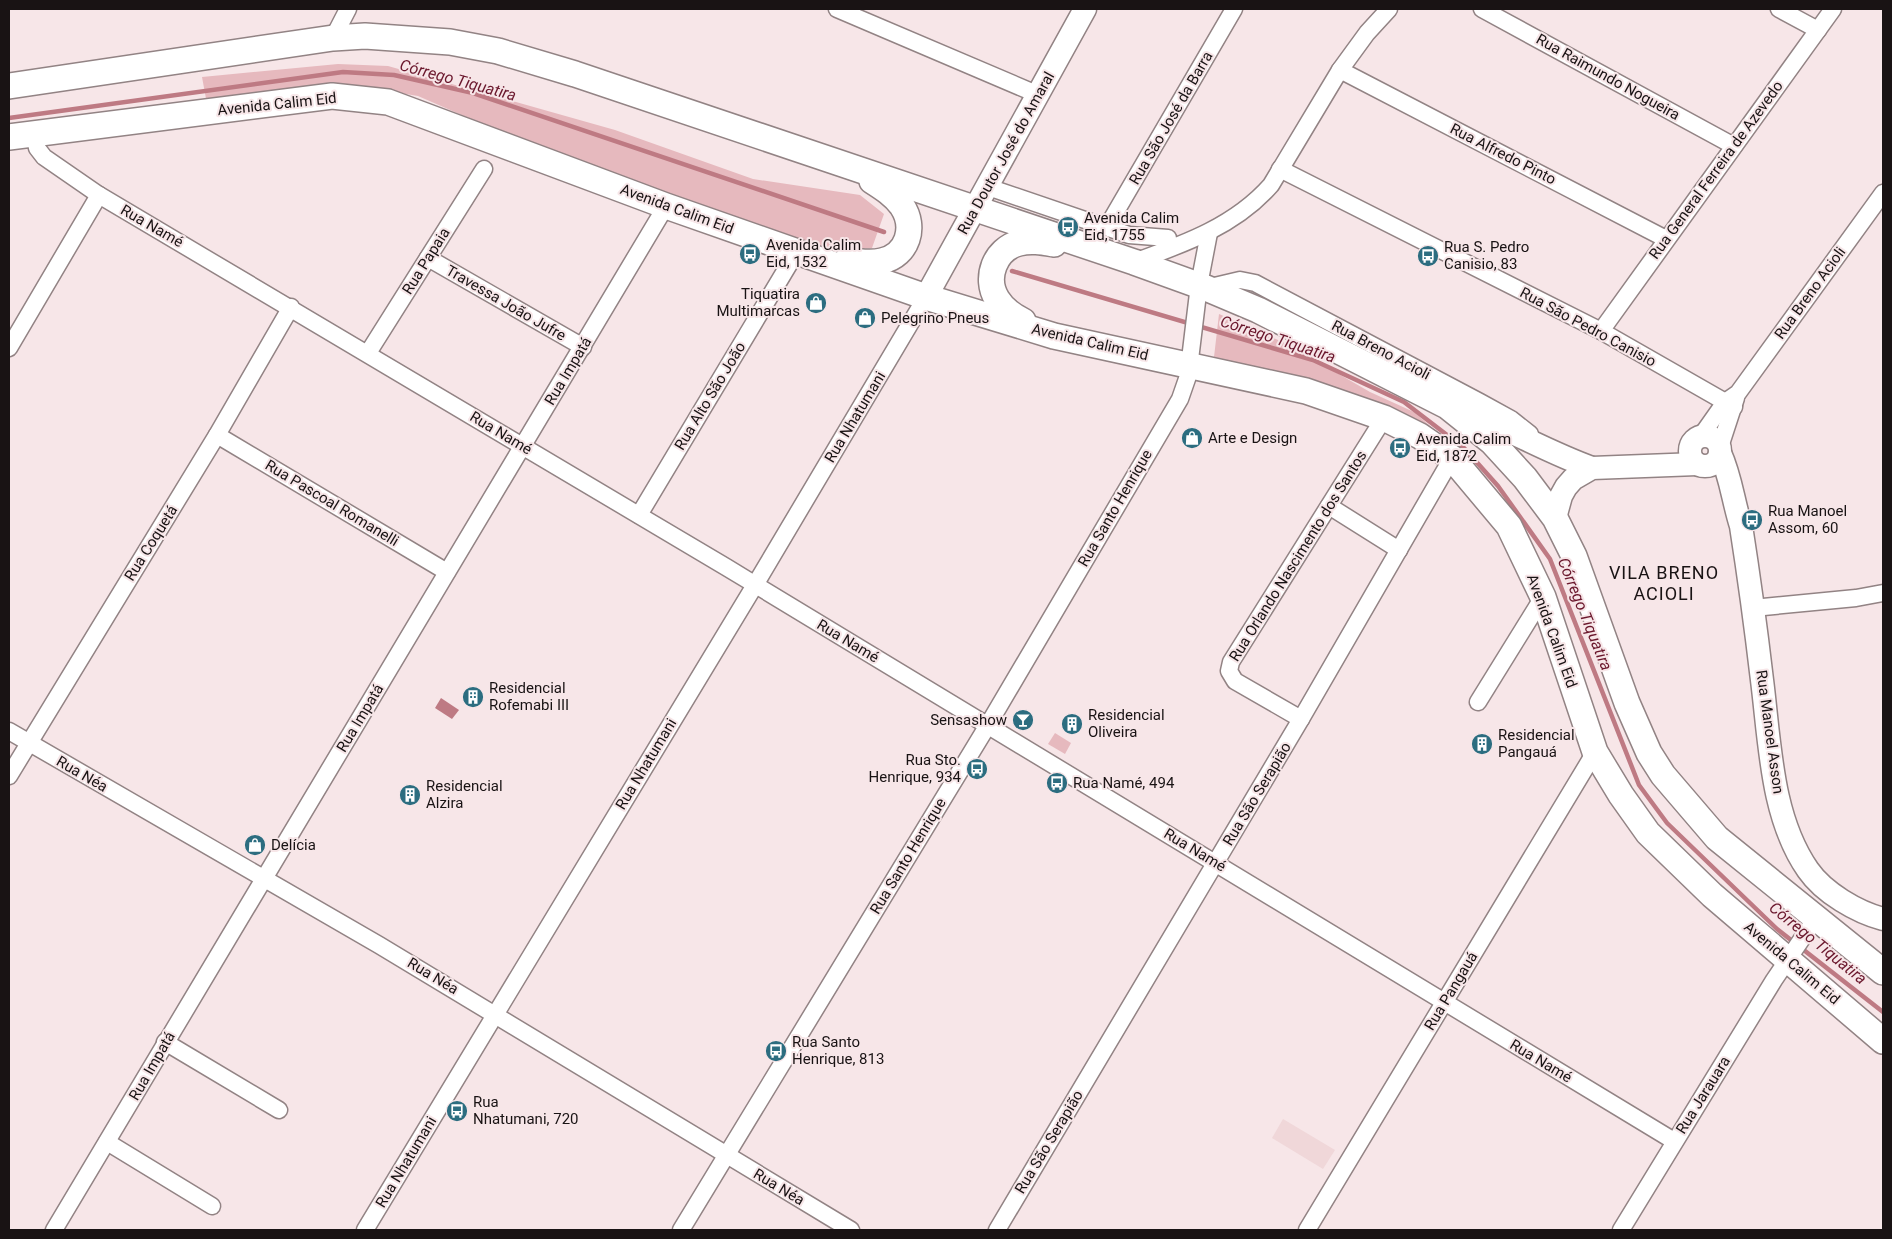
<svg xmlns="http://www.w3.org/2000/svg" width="1892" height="1239" viewBox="0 0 1892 1239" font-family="Roboto,sans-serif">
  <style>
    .built { fill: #f0d7d9 }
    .green { fill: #e6b9be }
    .water { fill: #be7a83 }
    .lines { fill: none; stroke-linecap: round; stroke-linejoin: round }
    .stream { stroke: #be7a83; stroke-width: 4.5 }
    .street-casing { stroke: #928384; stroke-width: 19 }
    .secondary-casing { stroke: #928384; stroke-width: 25 }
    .primary-casing { stroke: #928384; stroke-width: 28 }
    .street { stroke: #fff; stroke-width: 16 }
    .secondary { stroke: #fff; stroke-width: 22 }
    .primary { stroke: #fff; stroke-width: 25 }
    .labels { text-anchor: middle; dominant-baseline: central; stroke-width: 4; stroke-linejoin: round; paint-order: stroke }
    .street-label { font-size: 15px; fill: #191314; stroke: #f7e6e8 }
    .poi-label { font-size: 15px; fill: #191314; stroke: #f7e6e8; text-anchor: start }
    .water-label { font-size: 16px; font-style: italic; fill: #6a172c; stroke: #f7e6e8 }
    .quarter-label { font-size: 18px; letter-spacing: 1px; fill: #191314; stroke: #f7e6e8 }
  </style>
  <rect width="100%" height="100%" fill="#f7e6e8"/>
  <path class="built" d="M1283,1119L1335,1150L1323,1169L1272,1138Z"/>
  <g class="green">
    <path d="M338,64L388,66L615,130L753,179L860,195L884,214L872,248L846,250L815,245L609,179L418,96L364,87L207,104L202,77Z"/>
    <path d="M1219,314L1285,343L1370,392L1414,412L1465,456L1238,371L1214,357Z"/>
    <path d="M1055,733L1071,743L1065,754L1048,744Z"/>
  </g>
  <path class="water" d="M441,698L459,710L452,719L435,708Z"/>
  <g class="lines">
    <g class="stream">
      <path d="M9,118L343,72L394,75L473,93L884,232"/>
      <path d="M1012,271L1313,360L1404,402L1464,448L1498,486L1550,559L1639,785L1667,823L1777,929L1883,1012"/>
    </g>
    <g class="street-casing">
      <g id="street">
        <path d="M837,9L1039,95"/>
        <path d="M1482,9L1734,146"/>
        <path d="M1779,9L1818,30"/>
        <path d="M333,38L348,9"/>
        <path d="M1340,70L1666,239"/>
        <path d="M34,133L37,148L44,157L99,195L726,567L1674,1141"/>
        <path d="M1280,169L1601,331L1734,407"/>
        <path d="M988,187L1129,235L1168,238"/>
        <path d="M1107,227L1234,9"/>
        <path d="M428,258L583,347"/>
        <path d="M1134,262C1184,244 1235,226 1271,185L1340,70L1367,33L1389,9"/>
        <path d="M1206,288L1240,280L1255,283L1480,402L1511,419L1530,434"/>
        <path d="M1601,331L1833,9"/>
        <path d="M9,348L99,195"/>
        <path d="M368,353L484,169"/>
        <path d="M217,435L447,572"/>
        <path d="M1701,436L1725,402L1738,393L1883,193"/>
        <path d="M1720,447L1736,398"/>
        <path d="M1329,506L1399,550"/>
        <path d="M639,515L797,251"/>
        <path d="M1753,608L1856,598L1883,593"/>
        <path d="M1478,702L1543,597"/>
        <path d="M1301,719L1235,681L1229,671L1231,662L1384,418"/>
        <path d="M9,731L379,945L851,1230"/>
        <path d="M9,776L217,435L291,307"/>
        <path d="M165,1042L279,1110"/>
        <path d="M107,1142L212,1206"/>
        <path d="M54,1230L666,206"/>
        <path d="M365,1230L755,585L926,297"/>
        <path d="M681,1230L988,725L1180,399L1188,376L1199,285L1209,233"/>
        <path d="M997,1230L1301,719L1452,458"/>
        <path d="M1307,1230L1595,752"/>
        <path d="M1621,1230L1774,980L1816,918"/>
      </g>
    </g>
    <g class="secondary-casing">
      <g id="secondary">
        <path d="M926,297L1085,9"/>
        <path d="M1453,408C1501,424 1544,451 1592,468"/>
        <circle cx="1705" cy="451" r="15"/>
        <path d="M1720,453C1731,477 1733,501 1741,526C1749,577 1756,629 1762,680C1770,743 1771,817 1808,870C1824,893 1857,912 1883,919"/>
        <path d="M1555,518L1561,496L1566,487L1573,479L1592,468L1697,464"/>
      </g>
    </g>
    <g class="primary-casing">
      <g id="primary">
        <path d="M9,86L333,38L365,36L450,42L498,51L575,74L1134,262L1206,288L1258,310L1447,406L1492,442L1525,478L1555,518L1574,556L1627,703L1649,753L1663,775L1717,838L1883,972"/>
        <path d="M9,137L332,96L388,102L666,206L926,297L1054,336L1306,391L1384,418L1420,436L1452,458L1509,526L1543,597L1595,752L1621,795L1648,833L1712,895L1883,1041"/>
        <path d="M847,260C858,262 870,264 882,261C908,255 916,227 902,206C894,195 883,188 872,181"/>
        <path d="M1023,321C1013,316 1003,309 997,299C984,278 995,249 1019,243C1031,240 1042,242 1054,244"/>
      </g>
    </g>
    <use href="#street" class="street"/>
    <use href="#secondary" class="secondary"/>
    <use href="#primary" class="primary"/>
  </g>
  <defs>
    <g id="bus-disc" transform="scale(1.125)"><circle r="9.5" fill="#2c6d80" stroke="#f7e6e8"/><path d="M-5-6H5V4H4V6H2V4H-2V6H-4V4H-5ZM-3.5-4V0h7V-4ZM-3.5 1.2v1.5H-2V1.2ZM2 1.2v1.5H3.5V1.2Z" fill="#fff"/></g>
    <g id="shop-disc" transform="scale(1.125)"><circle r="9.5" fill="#2c6d80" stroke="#f7e6e8"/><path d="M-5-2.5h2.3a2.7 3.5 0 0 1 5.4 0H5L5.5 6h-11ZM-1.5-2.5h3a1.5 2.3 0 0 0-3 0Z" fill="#fff"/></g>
    <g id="building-disc" transform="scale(1.125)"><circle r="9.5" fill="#2c6d80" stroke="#f7e6e8"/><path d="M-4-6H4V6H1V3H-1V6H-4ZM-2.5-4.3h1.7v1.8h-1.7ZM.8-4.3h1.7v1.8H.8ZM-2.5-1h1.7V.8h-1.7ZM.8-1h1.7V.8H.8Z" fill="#fff"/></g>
    <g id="bar-disc" transform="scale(1.125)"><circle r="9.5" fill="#2c6d80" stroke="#f7e6e8"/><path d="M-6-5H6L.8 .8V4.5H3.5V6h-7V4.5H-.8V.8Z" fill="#fff"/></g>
  </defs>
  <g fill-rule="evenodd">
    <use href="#bus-disc" x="1068" y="227"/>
    <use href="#bus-disc" x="750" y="254"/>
    <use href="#bus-disc" x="1428" y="256"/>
    <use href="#shop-disc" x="816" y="303"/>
    <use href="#shop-disc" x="865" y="318"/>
    <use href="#shop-disc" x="1192" y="438"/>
    <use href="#bus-disc" x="1400" y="448"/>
    <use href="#bus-disc" x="1752" y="520"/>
    <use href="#building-disc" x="473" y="697"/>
    <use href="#bar-disc" x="1023" y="720"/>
    <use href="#building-disc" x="1072" y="724"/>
    <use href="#building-disc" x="1482" y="744"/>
    <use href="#bus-disc" x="977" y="769"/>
    <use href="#bus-disc" x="1057" y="783"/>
    <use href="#building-disc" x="410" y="795"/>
    <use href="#shop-disc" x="255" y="845"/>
    <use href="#bus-disc" x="776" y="1051"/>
    <use href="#bus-disc" x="457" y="1111"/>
  </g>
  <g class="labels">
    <g class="street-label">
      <text transform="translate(1608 77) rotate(29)">Rua Raimundo Nogueira</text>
      <text transform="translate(277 104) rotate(-6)">Avenida Calim Eid</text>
      <text transform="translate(1171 118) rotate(-60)">Rua São José da Barra</text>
      <text transform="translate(1006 153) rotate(-61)">Rua Doutor José do Amaral</text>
      <text transform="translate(1503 154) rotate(27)">Rua Alfredo Pinto</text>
      <text transform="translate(1716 170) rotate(-54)">Rua General Ferreira de Azevedo</text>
      <text transform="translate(677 209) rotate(20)">Avenida Calim Eid</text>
      <text transform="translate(152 226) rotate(30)">Rua Namé</text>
      <text transform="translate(426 261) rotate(-58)">Rua Papaia</text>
      <text transform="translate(1810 293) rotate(-54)">Rua Breno Acioli</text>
      <text transform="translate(506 303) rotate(30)">Travessa João Jufre</text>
      <text transform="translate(1588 327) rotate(28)">Rua São Pedro Canisio</text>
      <text transform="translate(1090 342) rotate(13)">Avenida Calim Eid</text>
      <text transform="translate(1381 350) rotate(28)">Rua Breno Acioli</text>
      <text transform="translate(568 371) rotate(-59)">Rua Impatá</text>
      <text transform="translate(710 396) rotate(-59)">Rua Alto São João</text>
      <text transform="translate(855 417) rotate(-59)">Rua Nhatumani</text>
      <text transform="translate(501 433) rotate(31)">Rua Namé</text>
      <text transform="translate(332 503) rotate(31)">Rua Pascoal Romanelli</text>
      <text transform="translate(1115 508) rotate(-60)">Rua Santo Henrique</text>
      <text transform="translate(151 543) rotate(-58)">Rua Coquetá</text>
      <text transform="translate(1298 556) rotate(-58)">Rua Orlando Nascimento dos Santos</text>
      <text transform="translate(1552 631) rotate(70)">Avenida Calim Eid</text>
      <text transform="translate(848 641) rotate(31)">Rua Namé</text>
      <text transform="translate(360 718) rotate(-59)">Rua Impatá</text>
      <text transform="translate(1770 732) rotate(82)">Rua Manoel Asson</text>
      <text transform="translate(646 764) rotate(-59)">Rua Nhatumani</text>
      <text transform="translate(82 774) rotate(30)">Rua Néa</text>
      <text transform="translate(1257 794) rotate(-59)">Rua São Serapião</text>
      <text transform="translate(1195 850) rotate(31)">Rua Namé</text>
      <text transform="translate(908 856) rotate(-59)">Rua Santo Henrique</text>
      <text transform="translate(1792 963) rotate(40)">Avenida Calim Eid</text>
      <text transform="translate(433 976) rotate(31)">Rua Néa</text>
      <text transform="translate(1451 991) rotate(-59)">Rua Pangauá</text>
      <text transform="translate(1541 1061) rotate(31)">Rua Namé</text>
      <text transform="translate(152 1066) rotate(-60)">Rua Impatá</text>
      <text transform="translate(1703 1095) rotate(-58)">Rua Jarauara</text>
      <text transform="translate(1049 1142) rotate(-59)">Rua São Serapião</text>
      <text transform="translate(406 1162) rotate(-59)">Rua Nhatumani</text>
      <text transform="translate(779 1187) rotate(31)">Rua Néa</text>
    </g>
    <g class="poi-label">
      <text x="1084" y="218">Avenida Calim<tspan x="1084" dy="17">Eid, 1755</tspan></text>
      <text x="766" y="245">Avenida Calim<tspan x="766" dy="17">Eid, 1532</tspan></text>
      <text x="1444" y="247">Rua S. Pedro<tspan x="1444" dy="17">Canisio, 83</tspan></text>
      <text x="800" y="294" text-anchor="end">Tiquatira<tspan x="800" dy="17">Multimarcas</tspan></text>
      <text x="881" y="318">Pelegrino Pneus</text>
      <text x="1208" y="438">Arte e Design</text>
      <text x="1416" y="439">Avenida Calim<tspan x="1416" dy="17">Eid, 1872</tspan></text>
      <text x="1768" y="511">Rua Manoel<tspan x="1768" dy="17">Assom, 60</tspan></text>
      <text x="489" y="688">Residencial<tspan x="489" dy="17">Rofemabi III</tspan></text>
      <text x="1088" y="715">Residencial<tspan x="1088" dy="17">Oliveira</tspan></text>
      <text x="1007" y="720" text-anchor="end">Sensashow</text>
      <text x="1498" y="735">Residencial<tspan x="1498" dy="17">Pangauá</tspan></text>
      <text x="961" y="760" text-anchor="end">Rua Sto.<tspan x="961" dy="17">Henrique, 934</tspan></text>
      <text x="1073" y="783">Rua Namé, 494</text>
      <text x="426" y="786">Residencial<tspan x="426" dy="17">Alzira</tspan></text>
      <text x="271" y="845">Delícia</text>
      <text x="792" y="1042">Rua Santo<tspan x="792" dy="17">Henrique, 813</tspan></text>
      <text x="473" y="1102">Rua<tspan x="473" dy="17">Nhatumani, 720</tspan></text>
    </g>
    <g class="water-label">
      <text transform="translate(458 80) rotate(15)">Córrego Tiquatira</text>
      <text transform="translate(1278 339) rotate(18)">Córrego Tiquatira</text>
      <text transform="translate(1585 614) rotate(68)">Córrego Tiquatira</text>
      <text transform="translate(1818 943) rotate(39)">Córrego Tiquatira</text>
    </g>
    <g class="quarter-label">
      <text x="1664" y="572">VILA BRENO<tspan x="1664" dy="21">ACIOLI</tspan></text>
    </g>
  </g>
  <rect width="1892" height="1239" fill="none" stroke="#191314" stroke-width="20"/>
</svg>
